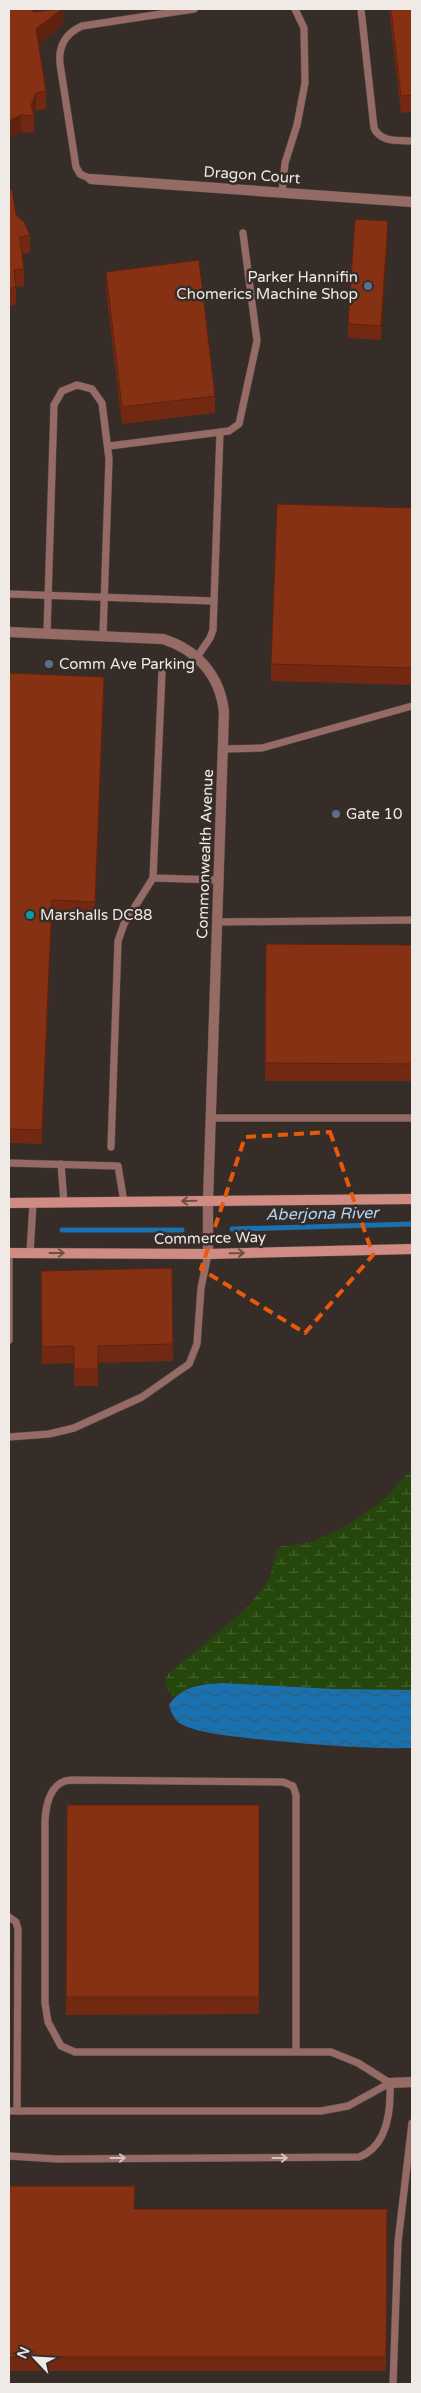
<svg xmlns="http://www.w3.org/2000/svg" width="421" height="2393" viewBox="0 0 421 2393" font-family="'Varela Round',sans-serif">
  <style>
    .wetland { fill: url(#wetland-marsh) }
    .water { fill: url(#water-waves) }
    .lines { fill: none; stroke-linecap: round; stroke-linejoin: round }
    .stream { stroke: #1971af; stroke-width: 5 }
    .lane-casing { stroke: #544b46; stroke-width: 8 }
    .street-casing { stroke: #544b46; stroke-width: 11 }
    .secondary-casing { stroke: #544b46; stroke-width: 11 }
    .lane { stroke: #966b65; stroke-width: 7 }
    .street { stroke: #966b65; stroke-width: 10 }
    .secondary { stroke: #d08c82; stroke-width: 10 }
    .wall { fill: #732911 }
    .shaded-wall { fill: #5e220e }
    .building { fill: #863014; stroke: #5e220e }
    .oneway { stroke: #6c4e48 }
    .oneway2 { stroke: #d4c4bf }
    .marked { fill: none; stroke: #e8590c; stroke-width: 4; stroke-dasharray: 10 6; stroke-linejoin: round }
    .service-dot { fill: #5c6f8a; stroke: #362d28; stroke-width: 2 }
    .culture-dot { fill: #0f9aa8; stroke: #362d28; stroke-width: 2 }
    .labels { text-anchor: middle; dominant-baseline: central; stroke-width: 5; stroke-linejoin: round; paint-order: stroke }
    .street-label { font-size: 15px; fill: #efeae6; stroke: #362d28 }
    .poi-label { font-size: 15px; fill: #efeae6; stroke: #362d28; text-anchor: start }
    .water-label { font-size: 16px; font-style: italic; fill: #afd4f6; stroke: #362d28 }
  </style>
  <defs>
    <pattern id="wetland-marsh" width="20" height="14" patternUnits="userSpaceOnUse" patternTransform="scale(1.25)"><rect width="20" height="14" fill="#25470b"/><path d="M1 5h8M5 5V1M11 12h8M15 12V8" fill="none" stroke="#45622f"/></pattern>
    <pattern id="water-waves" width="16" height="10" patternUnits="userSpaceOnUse" patternTransform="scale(1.25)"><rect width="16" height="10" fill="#1971af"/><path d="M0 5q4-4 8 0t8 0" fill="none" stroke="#305c7a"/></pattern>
  </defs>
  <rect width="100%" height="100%" fill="#362d28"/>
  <path class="wetland" d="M412,1467V1690L334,1689L222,1683L199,1684L174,1697L167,1689L165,1680L169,1673L246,1609L269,1580L277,1550L281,1546C326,1547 388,1504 412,1467Z"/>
  <path class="water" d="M222,1683L334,1689L412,1690V1748C360,1749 308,1744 256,1739C235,1736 195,1734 178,1722C173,1717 171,1711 169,1705C181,1686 202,1684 222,1683Z"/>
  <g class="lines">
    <g class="stream">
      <path d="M232,1229L412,1224"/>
      <path d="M62,1230H182"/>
    </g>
    <g class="lane-casing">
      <g id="lane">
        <path d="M361,9L374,128C381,143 398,140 412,141"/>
        <path d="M91,179L80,174L76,167L60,64C58,46 66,33 82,26L194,9"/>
        <path d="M282,193L285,163L297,125L305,83L304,28L295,9"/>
        <path d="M109,446L229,431L239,424L257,341L243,233"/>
        <path d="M9,594L214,601"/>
        <path d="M47,633L54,405L62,391L77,385L92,389L102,403L109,459L103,635"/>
        <path d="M197,657L210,638L213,630L220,432"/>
        <path d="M162,672L153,878L219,880"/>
        <path d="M223,749L262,748L412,706"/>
        <path d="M218,922L412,920"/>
        <path d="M211,1118H412"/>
        <path d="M111,1147L118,941L124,924L153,878"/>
        <path d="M9,1163L118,1166L124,1202"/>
        <path d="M61,1164L64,1203"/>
        <path d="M30,1253L33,1203"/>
        <path d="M9,1340V1253"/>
        <path d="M9,1437L49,1434L74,1428L142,1397L189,1364L197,1344L201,1288L208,1254"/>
        <path d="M9,1917L16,1922L18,1929L17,2111"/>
        <path d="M296,2052H75L61,2046L48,2022L45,2003V1820C46,1804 51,1781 71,1780L283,1782L293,1786L296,1795V2052H331L358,2063L390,2083"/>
        <path d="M9,2111H321L348,2106L390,2083"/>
        <path d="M9,2156L57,2159L359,2157C388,2146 391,2108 390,2083"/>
        <path d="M393,2384L398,2242L412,2123"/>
      </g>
    </g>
    <g class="street-casing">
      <g id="street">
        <path d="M91,179L412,202"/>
        <path d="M9,632L163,639C198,650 220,676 224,712L208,1201V1254"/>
        <path d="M390,2083L412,2082"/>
      </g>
    </g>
    <g class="secondary-casing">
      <g id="secondary">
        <path d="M9,1203L412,1199"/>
        <path d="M9,1253L208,1254L412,1249"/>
      </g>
    </g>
    <use href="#lane" class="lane"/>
    <use href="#street" class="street"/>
    <use href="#secondary" class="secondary"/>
  </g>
  <g class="wall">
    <path d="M63,9V25L39,44L46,91V109L36,110L34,115V133L21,132L9,138L33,12Z"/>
    <path d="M389,9H412V112L401,113Z"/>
    <path d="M9,190L16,215L30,235V253L22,254L24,269V286L16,287V305L9,306Z"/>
    <path d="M388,235L381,340L348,338V324Z"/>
    <path d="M106,272L215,396V413L122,424L106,289Z"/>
    <path d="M412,508V685L271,681V664Z"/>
    <path d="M9,673L104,691L95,916L52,914L42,1144L9,1143Z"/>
    <path d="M266,944L412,945V1081H265Z"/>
    <path d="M172,1268L173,1361L98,1363V1386H74V1363L42,1364L41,1271Z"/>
    <path d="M67,1805H259V2014L66,2015Z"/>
    <path d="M9,2186L134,2209H387L386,2371H9Z"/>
  </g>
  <g class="shaded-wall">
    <path d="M62,9H63V25L36,46V29Z"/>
    <path d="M36,93V110L34,116L31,105Z"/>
    <path d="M21,115V132L9,138V121Z"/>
    <path d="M388,221V235L381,340V326Z"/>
    <path d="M104,677V691L95,916V902Z"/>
    <path d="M52,900V914L42,1144V1130Z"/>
  </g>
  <g class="building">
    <path d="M9,9H33V12L62,9L36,29L46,91L36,93L31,105L34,116L21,115L9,121Z"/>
    <path d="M391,9H412V95L401,96Z"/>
    <path d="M12,189L16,215L24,222L30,235L20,237L24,269L14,270L16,287L9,289V190Z"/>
    <path d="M355,219L388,221L381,326L348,324Z"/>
    <path d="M199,260L215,396L122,407L106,272Z"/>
    <path d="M277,504L412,508V668L271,664Z"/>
    <path d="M9,673L104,677L95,902L52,900L42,1130L9,1129Z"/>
    <path d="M266,944L412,945V1064L265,1063Z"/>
    <path d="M172,1268L173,1344L98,1346V1369H74V1346L42,1347L41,1271Z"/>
    <path d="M67,1805H259V1997H66Z"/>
    <path d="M9,2186H135L134,2209H387L386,2357H9Z"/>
  </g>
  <defs><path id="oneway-shaft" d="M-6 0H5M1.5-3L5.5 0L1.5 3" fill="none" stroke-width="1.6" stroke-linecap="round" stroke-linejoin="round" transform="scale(1.25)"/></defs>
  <g class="oneway">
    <use href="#oneway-shaft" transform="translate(189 1201) rotate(179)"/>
    <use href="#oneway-shaft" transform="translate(57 1253)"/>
    <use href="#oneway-shaft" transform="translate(237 1253) rotate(-1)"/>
  </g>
  <g class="oneway2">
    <use href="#oneway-shaft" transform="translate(118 2158)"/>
    <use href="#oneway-shaft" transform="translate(280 2158)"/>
  </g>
  <path class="marked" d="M330,1132L373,1255L305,1333L201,1269L245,1137Z"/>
  <g class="service-dot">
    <circle cx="368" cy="286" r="5"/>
    <circle cx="49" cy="664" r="5"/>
    <circle cx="336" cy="814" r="5"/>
  </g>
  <circle class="culture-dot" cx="30" cy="915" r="5"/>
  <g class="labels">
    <g class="street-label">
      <text transform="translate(252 175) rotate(4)">Dragon Court</text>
      <text transform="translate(205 854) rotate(-88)">Commonwealth Avenue</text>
      <text transform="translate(210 1238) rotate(-1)">Commerce Way</text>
    </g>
    <g class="poi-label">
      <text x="358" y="277" text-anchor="end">Parker Hannifin<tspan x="358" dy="17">Chomerics Machine Shop</tspan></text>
      <text x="59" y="664">Comm Ave Parking</text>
      <text x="346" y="814">Gate 10</text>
      <text x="40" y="915">Marshalls DC88</text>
    </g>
    <g class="water-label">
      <text transform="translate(322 1214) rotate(-1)">Aberjona River</text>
    </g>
  </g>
  <rect width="421" height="2393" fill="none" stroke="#efeae6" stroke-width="20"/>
  <g transform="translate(35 2358) rotate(295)" stroke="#362d28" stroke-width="4" paint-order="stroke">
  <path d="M0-4L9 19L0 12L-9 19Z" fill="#efeae6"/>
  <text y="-8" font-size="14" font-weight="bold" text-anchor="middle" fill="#efeae6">N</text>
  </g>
</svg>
